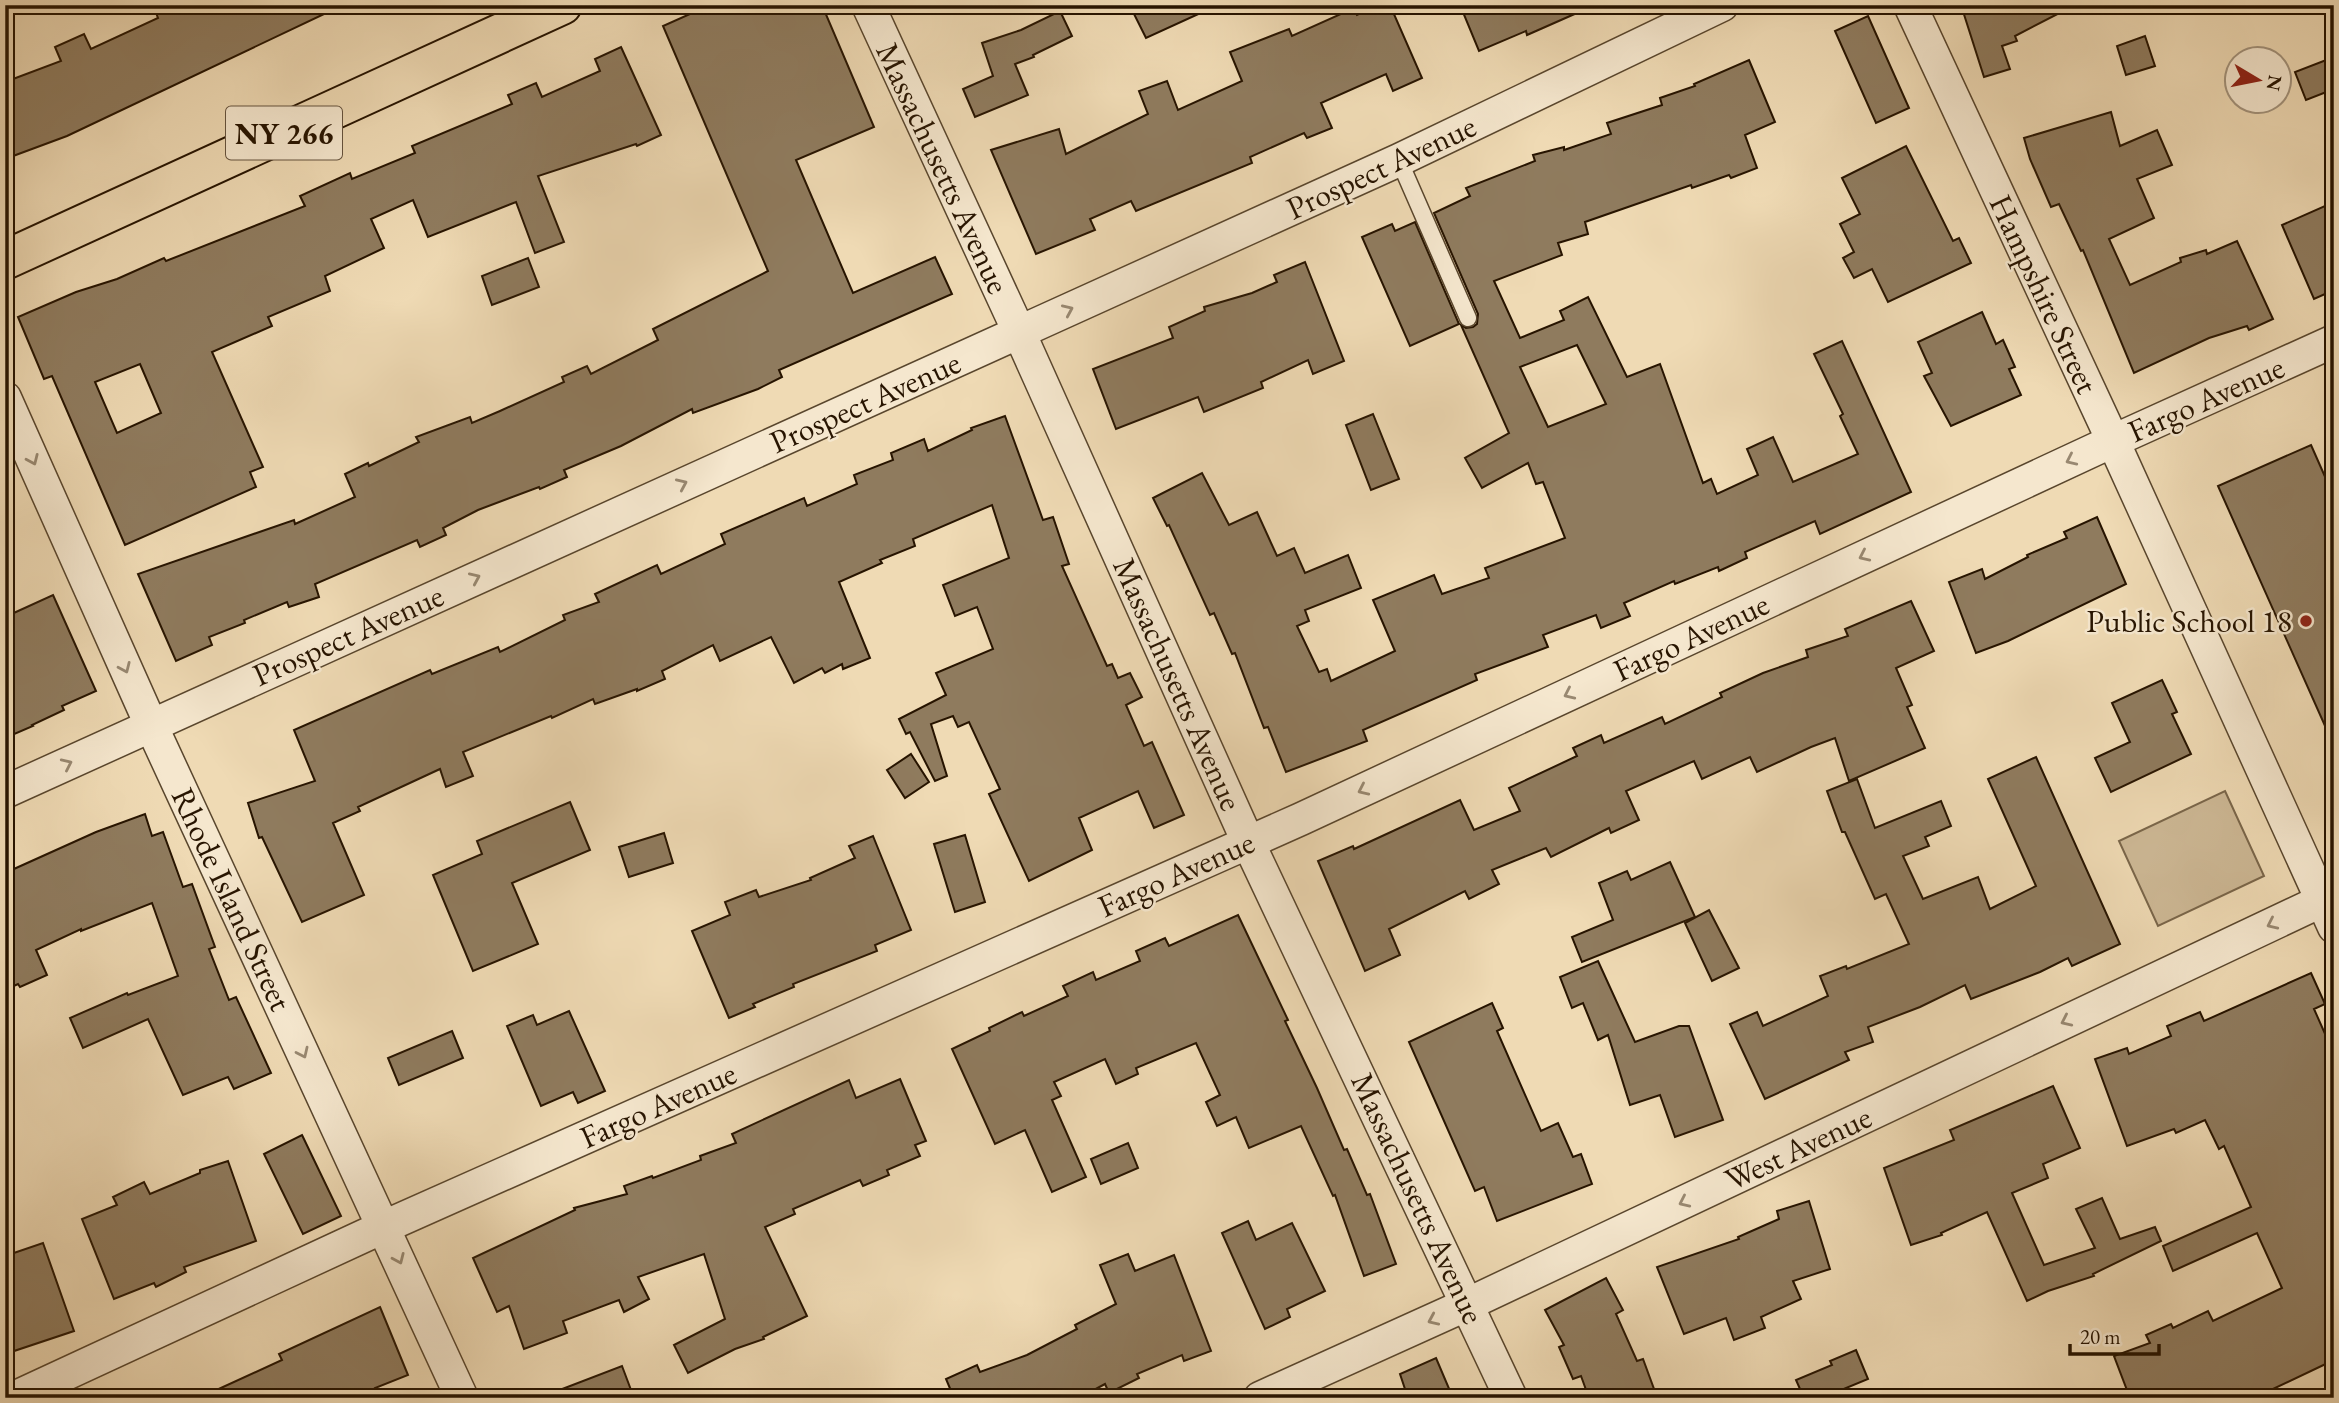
<svg xmlns="http://www.w3.org/2000/svg" width="2339" height="1403" viewBox="0 0 2339 1403" font-family="'EB Garamond',serif">
  <style>
    .green { fill: #cdb895; stroke: #7a664a; stroke-width: 2 }
    .building { fill: #8f7b5e; stroke: #271400; stroke-width: 2; fill-rule: evenodd }
    .lines { fill: none; stroke-linecap: round; stroke-linejoin: round }
    .lane-casing { stroke: #59462d; stroke-width: 19 }
    .street-casing { stroke: #59462d; stroke-width: 35 }
    .primary-casing { stroke: #271400; stroke-width: 42 }
    .lane { stroke: #f5e7ce; stroke-width: 16 }
    .street { stroke: #f5e7ce; stroke-width: 32 }
    .primary { stroke: #efdab4; stroke-width: 38 }
    .oneway { stroke: #988871 }
    .poi-dot { fill: #8f2418; stroke: #f5e7ce; stroke-width: 2.5 }
    .labels { text-anchor: middle; dominant-baseline: central; stroke-width: 5; stroke-linejoin: round; paint-order: stroke }
    .shield { fill: #f5e7ce; stroke: #65533e; stroke-width: 2 }
    .shield-label { font-size: 30px; font-weight: bold; fill: #271400 }
    .street-label { font-size: 32px; fill: #271400; stroke: #f5e7ce }
    .poi-label { font-size: 32px; fill: #271400; stroke: #f5e7ce; text-anchor: end }
  </style>
  <rect width="100%" height="100%" fill="#efdab4"/>
  <filter id="stains"><feTurbulence type="fractalNoise" baseFrequency=".00286" numOctaves="4"/><feColorMatrix values="0 0 0 0 .2 0 0 0 0 .09 0 0 0 0 .02 0 0 0 .5 -.17"/></filter>
  <radialGradient id="worn" r=".72"><stop offset=".6" stop-color="#630" stop-opacity="0"/><stop offset="1" stop-color="#630" stop-opacity=".3"/></radialGradient>
  <path class="green" d="M2225,791L2264,876L2158,926L2119,841Z"/>
  <g class="building">
    <path d="M153,5H343L67,136L5,159V82L61,61L55,47L84,34L91,49L158,18Z"/>
    <path d="M710,5H822L874,127L796,160L853,293L935,257L952,294L779,370L782,377L758,389L693,413L692,409L621,446L564,470L567,477L540,489L539,487L478,510L443,528L446,535L420,547L417,540L315,584L319,597L289,607L287,602L244,620L245,623L209,637L212,645L176,661L138,574L294,520L295,524L355,497L345,474L368,463L369,466L419,442L416,437L470,417L472,423L500,411L564,382L562,377L587,366L591,374L658,340L653,329L768,271L663,26Z"/>
    <path d="M1152,5H1218L1146,38L1134,14Z"/>
    <path d="M1378,5H1390L1422,78L1393,91L1386,74L1321,103L1332,128L1307,138L1304,133L1250,157L1252,163L1136,211L1131,201L1090,219L1095,230L1036,254L991,150L1059,129L1066,154L1148,114L1139,91L1167,81L1178,110L1242,81L1230,52L1289,29L1292,36L1354,8L1357,15Z"/>
    <path d="M1460,5H1595L1527,35L1526,31L1479,51Z"/>
    <path d="M1961,5H2075L2015,36L2017,41L2002,46L2010,69L1984,77Z"/>
    <path d="M1060,11L1072,36L1033,55L1034,57L1015,64L1028,95L975,117L963,89L993,76L982,43L1021,30Z"/>
    <path d="M1868,16L1909,108L1876,123L1835,31Z"/>
    <path d="M2145,36L2155,66L2126,75L2117,46Z"/>
    <path d="M621,47L661,135L637,146L636,144L538,176L564,242L535,253L516,202L428,237L413,200L371,219L384,248L325,276L330,291L268,317L272,326L212,352L263,467L250,472L256,487L125,545L52,376L44,379L18,317L76,292L117,279L164,258L166,261L305,206L300,196L350,173L352,179L415,153L412,146L512,104L508,95L536,83L542,97L600,71L595,59ZM140,364L161,413L117,433L95,382Z"/>
    <path d="M2334,57V89L2306,100L2295,72Z"/>
    <path d="M1749,60L1775,122L1745,135L1757,168L1731,178L1729,175L1692,188L1691,185L1585,222L1588,234L1558,243L1562,255L1494,281L1520,338L1564,320L1560,311L1588,297L1627,377L1660,364L1703,483L1711,479L1717,494L1758,475L1747,449L1773,437L1793,482L1858,454L1840,416L1843,414L1814,354L1842,341L1911,492L1820,534L1815,521L1745,552L1747,558L1719,571L1718,567L1675,584L1674,581L1624,603L1630,616L1601,628L1596,615L1543,635L1548,647L1475,674L1477,680L1363,730L1367,741L1286,772L1268,727L1264,728L1235,653L1232,654L1214,613L1210,615L1169,525L1167,526L1153,498L1202,473L1229,525L1257,512L1277,556L1294,548L1305,573L1348,555L1361,588L1305,610L1309,621L1297,626L1319,672L1327,669L1331,681L1395,651L1373,600L1434,575L1442,594L1489,578L1485,568L1565,538L1543,482L1536,484L1528,463L1482,488L1465,458L1509,433L1461,325L1466,328L1473,327L1477,324L1478,314L1434,213L1470,196L1466,188L1535,161L1533,155L1564,147V150L1611,134L1607,123L1662,105L1660,98L1695,86L1694,84ZM1577,345L1606,404L1548,427L1520,367Z"/>
    <path d="M2111,112L2120,146L2157,130L2172,165L2137,179L2154,218L2109,239L2130,285L2181,262L2180,258L2206,250L2207,254L2237,241L2273,319L2249,330L2247,326L2209,338L2134,373L2083,250L2081,251L2059,204L2051,207L2030,159L2024,138Z"/>
    <path d="M1906,146L1953,241L1959,238L1971,263L1888,302L1872,269L1854,278L1843,258L1854,252L1840,224L1860,214L1842,178Z"/>
    <path d="M2334,202V290L2314,299L2282,225Z"/>
    <path d="M1415,222L1459,324L1410,346L1362,237L1392,224L1395,231Z"/>
    <path d="M528,258L539,287L492,305L482,276Z"/>
    <path d="M1305,262L1344,361L1313,374L1308,360L1261,382L1263,388L1204,412L1198,397L1116,429L1093,369L1173,338L1169,327L1205,311L1204,307L1252,293L1277,282L1274,275Z"/>
    <path d="M1982,312L1996,344L2003,340L2015,367L2009,369L2021,395L1951,426L1924,376L1932,373L1918,342Z"/>
    <path d="M1373,414L1399,479L1371,490L1346,425Z"/>
    <path d="M1005,416L1043,520L1053,517L1069,564L1062,566L1107,666L1112,664L1118,678L1130,673L1142,697L1126,705L1144,746L1152,742L1184,815L1154,828L1138,791L1079,818L1092,850L1029,881L989,794L1000,789L969,722L958,727L953,716L931,724L947,776L935,781L910,732L906,734L899,719L946,695L936,673L993,649L977,607L955,616L943,585L1009,558L992,505L913,539L915,546L880,560L882,563L839,582L870,658L843,669L842,664L825,673L822,668L794,683L771,637L720,661L713,645L662,671L665,679L637,691V689L595,704L593,699L552,718L551,716L463,752L473,776L446,787L440,769L358,807L360,811L333,823L364,895L302,922L262,837L259,838L248,803L315,781L294,730L430,670L432,674L498,647L500,652L565,620L563,615L599,602L595,594L657,565L661,574L725,544L721,534L804,498L807,506L857,484L854,475L893,460L891,453L924,439L928,451L972,430L971,428Z"/>
    <path d="M2311,445L2334,497V746L2218,486Z"/>
    <path d="M2097,517L2126,584L2008,641L1976,653L1949,582L1982,569L1985,579L2028,557L2027,555L2067,538L2064,532Z"/>
    <path d="M53,595L96,691L62,706L64,710L32,725L33,726L5,738V617Z"/>
    <path d="M1911,601L1934,651L1896,668L1912,705L1907,707L1925,748L1849,781L1835,738L1811,747L1757,772L1750,757L1702,779L1694,761L1626,791L1639,820L1611,833L1609,828L1551,857L1546,848L1492,870L1499,884L1469,899L1465,891L1389,929L1400,955L1365,971L1318,861L1353,846L1354,849L1460,800L1474,830L1520,811L1509,788L1577,756L1573,748L1601,735L1604,743L1662,717L1665,724L1722,697L1720,693L1763,673L1808,657L1806,650L1848,636L1845,629Z"/>
    <path d="M2162,680L2177,712L2172,714L2191,754L2111,792L2095,758L2130,742L2112,703Z"/>
    <path d="M911,754L929,782L905,798L887,770Z"/>
    <path d="M2036,757L2120,944L2072,966L2068,958L2040,972L1971,999L1965,985L1920,1007L1868,1027L1873,1042L1845,1052L1849,1060L1765,1099L1730,1024L1757,1012L1763,1026L1828,996L1820,976L1846,966L1847,969L1909,944L1886,894L1875,899L1845,832H1842L1827,791L1857,779L1875,828L1941,801L1951,826L1925,837L1929,846L1903,856L1923,899L1978,877L1990,909L2036,886L1988,779Z"/>
    <path d="M570,802L590,850L512,883L538,944L473,971L433,875L482,854L477,841Z"/>
    <path d="M145,814L152,836L163,832L183,887L192,884L215,947L209,949L229,1000L236,997L271,1073L234,1089L228,1077L183,1095L148,1019L83,1048L70,1018L127,993L128,995L178,976L152,903L81,931V929L36,950L47,975L20,987L18,984L5,990V873L96,832Z"/>
    <path d="M664,833L673,863L629,877L619,847Z"/>
    <path d="M965,835L985,902L955,912L934,844Z"/>
    <path d="M873,836L911,930L875,945L877,951L793,984L794,987L753,1004L755,1007L729,1018L692,931L730,915L725,902L756,890L759,897L811,880L810,878L855,858L849,846Z"/>
    <path d="M1670,862L1695,917L1582,962L1572,937L1613,920L1599,883L1627,871L1631,880Z"/>
    <path d="M1709,910L1739,968L1712,981L1685,923Z"/>
    <path d="M1238,915L1288,1020L1285,1021L1317,1088L1344,1150L1347,1149L1367,1195L1370,1194L1396,1264L1364,1276L1335,1195L1333,1196L1301,1126L1249,1148L1236,1117L1217,1126L1206,1102L1220,1095L1196,1043L1136,1068L1138,1074L1116,1084L1105,1059L1054,1082L1061,1096L1052,1100L1086,1177L1052,1192L1025,1130L995,1144L952,1049L990,1031L989,1028L1022,1012L1024,1016L1068,996L1063,986L1093,972L1096,980L1140,961L1136,951L1165,938L1169,946Z"/>
    <path d="M1598,961L1635,1042L1679,1026H1689L1723,1120L1675,1137L1660,1095L1630,1105L1608,1035L1598,1040L1583,1003L1572,1008L1560,977Z"/>
    <path d="M2311,973L2325,1004L2314,1009L2334,1054V1360L2254,1398H2130L2114,1356L2150,1343L2146,1335L2171,1324L2173,1328L2208,1311L2213,1321L2282,1288L2257,1233L2173,1271L2163,1246L2251,1207L2224,1146L2219,1149L2205,1120L2176,1133L2174,1129L2127,1146L2095,1059L2127,1048L2129,1054L2171,1036L2167,1026L2200,1012L2204,1021Z"/>
    <path d="M1492,1003L1503,1028L1497,1031L1541,1131L1558,1123L1573,1157L1581,1154L1592,1184L1497,1221L1484,1187L1475,1191L1409,1042Z"/>
    <path d="M569,1011L605,1091L578,1103L573,1092L541,1106L507,1026L533,1015L537,1025Z"/>
    <path d="M452,1031L463,1058L399,1085L388,1058Z"/>
    <path d="M900,1079L926,1141L915,1145L920,1156L887,1170L889,1175L863,1186L860,1180L793,1209L795,1214L765,1227L807,1316L763,1337L764,1339L735,1349L688,1373L674,1345L725,1319L704,1254L638,1277L649,1299L624,1312L619,1300L563,1321L567,1333L524,1349L509,1306L497,1312L473,1258L575,1210L574,1208L627,1194L624,1186L652,1176L653,1178L701,1160L700,1156L736,1143L732,1134L849,1080L856,1098Z"/>
    <path d="M2053,1086L2080,1148L2043,1164L2048,1178L2012,1193L2044,1265L2095,1248L2076,1209L2102,1198L2120,1239L2155,1227L2161,1241L2093,1274L2094,1276L2048,1291L2027,1301L1987,1212L1941,1233L1942,1235L1911,1245L1884,1168L1954,1140L1950,1130Z"/>
    <path d="M302,1135L341,1216L303,1234L264,1154Z"/>
    <path d="M1128,1143L1138,1168L1101,1184L1091,1159Z"/>
    <path d="M228,1161L256,1241L184,1267L186,1272L156,1287L154,1283L114,1299L82,1219L117,1205L113,1197L144,1182L150,1194L200,1173V1170Z"/>
    <path d="M1809,1201L1830,1269L1793,1281L1801,1299L1761,1317L1765,1328L1734,1340L1726,1318L1684,1334L1657,1267L1739,1239L1738,1237L1779,1219L1777,1211Z"/>
    <path d="M1248,1221L1256,1240L1292,1223L1325,1291L1287,1309L1290,1317L1265,1329L1222,1233Z"/>
    <path d="M43,1243L74,1331L5,1354V1256Z"/>
    <path d="M1128,1254L1135,1271L1174,1255L1211,1351L1184,1361L1182,1355L1137,1374L1139,1378L1109,1393L1105,1384L1079,1398H954L946,1379L977,1365L980,1372L1027,1355L1077,1329L1075,1325L1116,1304L1100,1265Z"/>
    <path d="M1606,1278L1623,1310L1616,1314L1637,1361L1643,1359L1654,1389L1631,1398H1589L1581,1376L1573,1379L1559,1347L1564,1345L1545,1310Z"/>
    <path d="M380,1307L408,1375L375,1388L379,1398H199L282,1360L279,1354Z"/>
    <path d="M1856,1350L1868,1379L1822,1398H1804L1796,1380L1832,1365L1830,1361Z"/>
    <path d="M1436,1358L1453,1398H1408L1400,1374Z"/>
    <path d="M622,1366L634,1398H544V1396Z"/>
  </g>
  <g class="lines">
    <g class="lane-casing">
      <path id="lane" d="M1399,160L1468,318"/>
    </g>
    <g class="street-casing">
      <g id="street">
        <path d="M868,5L1019,332L1248,842L1511,1398"/>
        <path d="M1910,5L2113,441L2334,927"/>
        <path d="M5,398L151,725L462,1398"/>
        <path d="M5,792L1399,160L1722,5"/>
        <path d="M14,1398L368,1234L1301,819L2113,441L2334,341"/>
        <path d="M1260,1398L1468,1304L2334,895"/>
      </g>
    </g>
    <g class="primary-casing">
      <path id="primary" d="M5,260L562,5"/>
    </g>
    <use href="#lane" class="lane"/>
    <use href="#street" class="street"/>
    <use href="#primary" class="primary"/>
  </g>
  <defs><path id="oneway-chevron" d="M-2-3.5L2.5 0L-2 3.5" fill="none" stroke-width="1.6" stroke-linecap="round" stroke-linejoin="round" transform="scale(1.75)"/></defs>
  <g class="oneway">
    <use href="#oneway-chevron" transform="translate(1068 310) rotate(-24)"/>
    <use href="#oneway-chevron" transform="translate(33 460) rotate(66)"/>
    <use href="#oneway-chevron" transform="translate(2071 460) rotate(155)"/>
    <use href="#oneway-chevron" transform="translate(682 484) rotate(-24)"/>
    <use href="#oneway-chevron" transform="translate(1864 556) rotate(155)"/>
    <use href="#oneway-chevron" transform="translate(475 578) rotate(-24)"/>
    <use href="#oneway-chevron" transform="translate(125 668) rotate(66)"/>
    <use href="#oneway-chevron" transform="translate(1569 694) rotate(155)"/>
    <use href="#oneway-chevron" transform="translate(67 764) rotate(-25)"/>
    <use href="#oneway-chevron" transform="translate(1363 790) rotate(155)"/>
    <use href="#oneway-chevron" transform="translate(2272 924) rotate(155)"/>
    <use href="#oneway-chevron" transform="translate(2066 1021) rotate(155)"/>
    <use href="#oneway-chevron" transform="translate(303 1053) rotate(65)"/>
    <use href="#oneway-chevron" transform="translate(1684 1202) rotate(155)"/>
    <use href="#oneway-chevron" transform="translate(399 1259) rotate(66)"/>
    <use href="#oneway-chevron" transform="translate(1433 1320) rotate(156)"/>
  </g>
  <circle class="poi-dot" cx="2306" cy="621" r="7"/>
  <g class="labels">
    <rect class="shield" x="226" y="106.5" width="116" height="53" rx="5"/>
    <g class="shield-label">
      <text x="284" y="133">NY 266</text>
    </g>
    <g class="street-label">
      <text transform="translate(1381 167) rotate(-25)">Prospect Avenue</text>
      <text transform="translate(943 168) rotate(65)">Massachusetts Avenue</text>
      <text transform="translate(2044 294) rotate(65)">Hampshire Street</text>
      <text transform="translate(2206 399) rotate(-24)">Fargo Avenue</text>
      <text transform="translate(865 402) rotate(-24)">Prospect Avenue</text>
      <text transform="translate(348 635) rotate(-24)">Prospect Avenue</text>
      <text transform="translate(1691 637) rotate(-25)">Fargo Avenue</text>
      <text transform="translate(1178 684) rotate(66)">Massachusetts Avenue</text>
      <text transform="translate(1176 874) rotate(-24)">Fargo Avenue</text>
      <text transform="translate(232 899) rotate(65)">Rhode Island Street</text>
      <text transform="translate(658 1105) rotate(-24)">Fargo Avenue</text>
      <text transform="translate(1798 1148) rotate(-25)">West Avenue</text>
      <text transform="translate(1418 1198) rotate(65)">Massachusetts Avenue</text>
    </g>
    <g class="poi-label">
      <text x="2292" y="621">Public School 18</text>
    </g>
  </g>
  <rect width="2339" height="1403" fill="none" stroke="#efdab4" stroke-width="28"/>
  <rect x="7" y="7" width="2325" height="1389" fill="none" stroke="#271400" stroke-width="3.5"/>
  <rect x="14" y="14" width="2311" height="1375" fill="none" stroke="#271400" stroke-width="2"/>
  <g transform="translate(2258 80) rotate(100)"><circle r="33" fill="#f5e7ce" stroke="#a3937c" stroke-width="2"/>
  <path d="M0-5L12 26L0 18L-12 26Z" fill="#8f2418"/>
  <text y="-10" font-size="19" font-weight="bold" text-anchor="middle" fill="#271400">N</text>
  </g>
  <path d="M2070 1344v10h89v-10" fill="none" stroke="#271400" stroke-width="3.5"/>
  <text x="2080" y="1344" font-size="21" fill="#271400" stroke="#f5e7ce" stroke-width="5" paint-order="stroke">20 m</text>
  <rect width="100%" height="100%" filter="url(#stains)"/>
  <rect width="100%" height="100%" fill="url(#worn)"/>
</svg>
